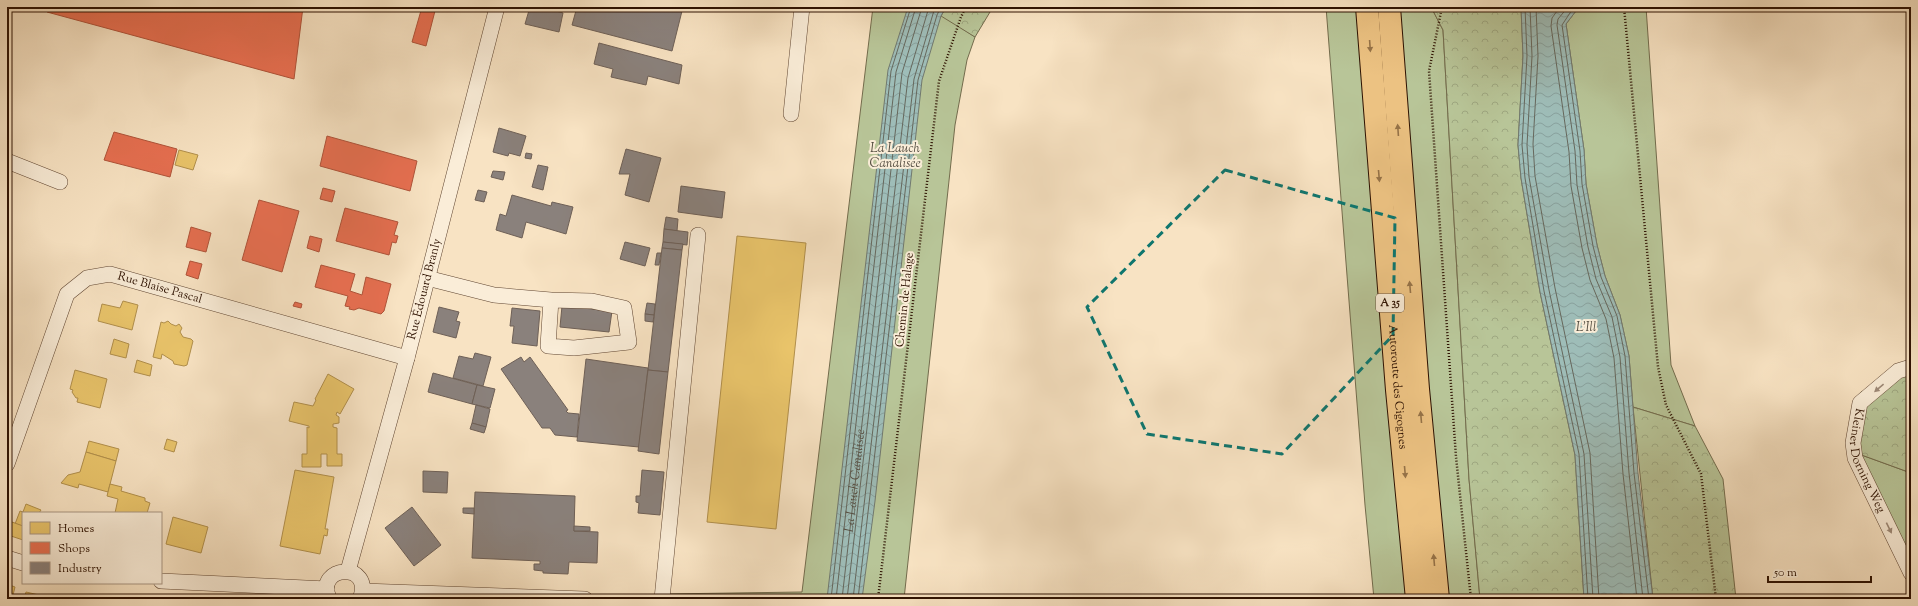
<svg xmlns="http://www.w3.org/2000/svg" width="1918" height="606" viewBox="0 0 1918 606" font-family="'Sorts Mill Goudy',serif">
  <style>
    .green { fill: #b8c598; stroke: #736c4d }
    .forest { fill: url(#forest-crowns); stroke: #736c4d }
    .water { fill: url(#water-waves); stroke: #71796f }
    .homes { fill: #e9c46a; stroke: #b18f4b }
    .shops { fill: #e76f51; stroke: #b05339 }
    .industry { fill: #8a817c; stroke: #6e6057 }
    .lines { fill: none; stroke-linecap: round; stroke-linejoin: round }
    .shore { stroke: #66685d; stroke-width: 1 }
    .minor-casing { stroke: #604632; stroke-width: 16 }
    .highway-casing { stroke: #2e1202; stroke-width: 24 }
    .path { stroke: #2e1202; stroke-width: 2.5; stroke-dasharray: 1 2; stroke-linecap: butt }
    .minor { stroke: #faedd8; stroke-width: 15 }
    .highway { stroke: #ecc282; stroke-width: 22 }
    .oneway { fill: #967348 }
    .oneway2 { fill: #9e8a78 }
    .marked { fill: none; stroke: #0f766e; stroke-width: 3; stroke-dasharray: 8 5; stroke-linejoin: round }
    .labels { text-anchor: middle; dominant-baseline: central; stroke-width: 4; stroke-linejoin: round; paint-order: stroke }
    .shield { fill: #faedd8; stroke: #6b5442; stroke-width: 1 }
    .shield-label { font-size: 11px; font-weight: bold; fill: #2e1202 }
    .street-label { font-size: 12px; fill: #2e1202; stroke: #faedd8 }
    .water-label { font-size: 13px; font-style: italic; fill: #554e42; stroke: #faedd8 }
  </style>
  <defs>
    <pattern id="forest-crowns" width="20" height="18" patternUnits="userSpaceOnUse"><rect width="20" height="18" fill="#b8c598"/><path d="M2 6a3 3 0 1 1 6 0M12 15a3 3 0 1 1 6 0" fill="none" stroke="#9ea881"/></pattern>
    <pattern id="water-waves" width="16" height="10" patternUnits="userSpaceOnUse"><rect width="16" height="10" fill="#9ebdb8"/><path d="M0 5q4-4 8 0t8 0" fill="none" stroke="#88a19d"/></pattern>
  </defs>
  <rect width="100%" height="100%" fill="#f8e3c3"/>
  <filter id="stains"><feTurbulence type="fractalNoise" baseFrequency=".005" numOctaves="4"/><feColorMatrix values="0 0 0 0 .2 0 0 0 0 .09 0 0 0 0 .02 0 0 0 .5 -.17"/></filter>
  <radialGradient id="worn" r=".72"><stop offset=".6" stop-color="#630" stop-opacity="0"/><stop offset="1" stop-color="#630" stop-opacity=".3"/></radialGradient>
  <g class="green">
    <path d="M873,7H930L975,37L967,60L955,125L904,599H665L664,594L802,592Z"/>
    <path d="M1326,7H1431L1443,30L1469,479L1480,599H1374L1365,505Z"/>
    <path d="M1579,7H1646L1671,365L1695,426L1633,407L1629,356L1620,315L1605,276L1597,245L1586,184L1584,150L1566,24Z"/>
    <path d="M1856,453L1911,473V570Z"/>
  </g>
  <g class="forest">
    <path d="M946,7H993L975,37L941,16Z"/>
    <path d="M1431,7H1521L1523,56L1518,145L1521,178L1540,292L1575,455L1584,599H1480L1469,479L1443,30Z"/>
    <path d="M1911,374V473L1856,453L1861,392Z"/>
    <path d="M1633,407L1695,426L1723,479L1736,599H1653Z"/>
  </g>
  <g class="water">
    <path d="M908,7H946L941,16L922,80L875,501L862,599H827L888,70Z"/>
    <path d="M1521,7H1579L1566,24L1584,150L1586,184L1597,245L1605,276L1620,315L1629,356L1638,473L1653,599H1584L1575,455L1540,292L1521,178L1518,145L1523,56Z"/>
  </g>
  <g class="homes">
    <path d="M179,150L198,155L193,170L175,165Z"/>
    <path d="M737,236L806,243L776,529L707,522Z"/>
    <path d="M123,301L138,305L132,330L98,321L102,304L120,308Z"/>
    <path d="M168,321L171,324L176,326L179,324L182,328L180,332L183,337L191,339L193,341L187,365L184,366L174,364L173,361L162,354L161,359L153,357L161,322L164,323Z"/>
    <path d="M114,339L129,344L126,358L110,354Z"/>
    <path d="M137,360L152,365L150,376L134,372Z"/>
    <path d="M75,370L107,379L100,408L77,402L78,398H76L72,392L73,390L70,389Z"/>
    <path d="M328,374L354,389L340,414L337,412L336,415L339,417V423L333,424V427L337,428V454H342V466H327V454H321V467H302V454H307V427L309,428V426L289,421L294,402L313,406L316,400L315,399Z"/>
    <path d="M167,439L177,442L174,452L164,449Z"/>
    <path d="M89,441L119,449L116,461L86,452Z"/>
    <path d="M86,452L116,461L108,492L79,484L78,488L61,483L68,475L80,472Z"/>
    <path d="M295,470L334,477L325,529H328L327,536L324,535L320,554L280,546Z"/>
    <path d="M110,484L122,487L121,491L145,498V501L150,503L147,513H115L118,499L107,496Z"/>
    <path d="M26,504L41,510L39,513H23V526L15,524L20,511L23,512Z"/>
    <path d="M173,517L208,527L201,553L166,544Z"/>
    <path d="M12,522L23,526V540L8,535Z"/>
    <path d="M7,584L15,587L13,595L15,596L14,599H7Z"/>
    <path d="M26,592L39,595L38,599H24Z"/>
    <path d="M39,595L50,598L49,599H38Z"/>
  </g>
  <g class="shops">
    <path d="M48,7H303L294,79L47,12Z"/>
    <path d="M422,7H436L426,46L412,42Z"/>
    <path d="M114,132L177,149L170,177L104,160Z"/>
    <path d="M327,136L417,161L410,191L320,166Z"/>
    <path d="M323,188L335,191L332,202L320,199Z"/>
    <path d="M259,200L299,211L282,272L242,260Z"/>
    <path d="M345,208L398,222L394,235L398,236L396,243L392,242L389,255L336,241Z"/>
    <path d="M191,227L211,233L206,252L186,247Z"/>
    <path d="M310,236L322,239L319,252L307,248Z"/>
    <path d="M190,261L202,264L198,279L186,275Z"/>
    <path d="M321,265L355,274L350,291L362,295L366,277L391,284L384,311L381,314L359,308L354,310L349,309L350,307L345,306L348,296L315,287Z"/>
    <path d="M295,302L302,304L301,308L293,306Z"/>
  </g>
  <g class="industry">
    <path d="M530,7H542L563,13L559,32L525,24Z"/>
    <path d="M577,7H683L672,51L572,25Z"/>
    <path d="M599,43L682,65L679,84L648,76L646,85L611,77L613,69L594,64Z"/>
    <path d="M499,128L526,136L520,156L509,153L508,156L493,152Z"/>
    <path d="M626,149L661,158L649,202L625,195L630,174H619Z"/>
    <path d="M526,153L532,154L531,159L525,158Z"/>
    <path d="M538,165L548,167L543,190L532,187Z"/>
    <path d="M493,171L505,172L503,180L491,177Z"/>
    <path d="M681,186L725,192L722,218L678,212Z"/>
    <path d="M478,190L487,192L484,202L475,200Z"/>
    <path d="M512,195L551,206L552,202L573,207L566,234L526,222L522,238L496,230L500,214L506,216Z"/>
    <path d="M666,217L678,219L677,231L664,229Z"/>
    <path d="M664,229L688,232L687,245L663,242Z"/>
    <path d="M625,242L650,248L645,266L620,259Z"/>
    <path d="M663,242L683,244L682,250L662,248Z"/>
    <path d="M662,248L682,250L668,372L648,370Z"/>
    <path d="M657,253H661L659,265H655Z"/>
    <path d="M647,303L655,304L654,315L645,314Z"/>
    <path d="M562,306L612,311L609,332L560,327Z"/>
    <path d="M439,307L459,312L456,321L460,322L456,338L433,332Z"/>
    <path d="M512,308L540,311L537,346L512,343L514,326H510Z"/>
    <path d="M645,314L654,315L653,322L645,321Z"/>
    <path d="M475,353L491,357L483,386L453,378L459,356L473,359Z"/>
    <path d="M521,357L524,362L530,357L568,410L566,411L568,413L579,414L577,437L555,435L550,428H542L501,369Z"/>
    <path d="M586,359L648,368L639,447L577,441Z"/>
    <path d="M648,370L668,372L659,454L638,451Z"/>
    <path d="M433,373L477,385L472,404L428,392Z"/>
    <path d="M477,385L495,389L490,408L472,404Z"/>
    <path d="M476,405L490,409L486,427L472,423Z"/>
    <path d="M472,423L486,427L484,433L470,429Z"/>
    <path d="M642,470L664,472L660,515L638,513L639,503L636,502V496H640Z"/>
    <path d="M423,471L448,472L447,493L423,492Z"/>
    <path d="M475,492L575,496L574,531L598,532L597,563L569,562L568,574L543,573V571L534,570V564H540V561L472,558Z"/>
    <path d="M412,507L441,545L414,566L385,528Z"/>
    <path d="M463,508H474V514L463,513Z"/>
    <path d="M574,526L590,527V531H574Z"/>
  </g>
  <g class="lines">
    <g class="shore">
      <path d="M1525,7L1527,56L1522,145L1525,178L1544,291L1579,454L1588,599"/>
      <path d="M1530,7L1532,56L1527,145L1529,177L1549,290L1584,454L1593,599"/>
      <path d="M1536,7L1538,56L1533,144L1535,176L1555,288L1590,453L1599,599"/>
      <path d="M1560,7L1552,18L1551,26L1569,152L1571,186L1582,248L1590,280L1606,319L1614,358L1623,474L1637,599"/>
      <path d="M1568,7L1558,19L1557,25L1575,151L1577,185L1588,247L1596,279L1612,317L1620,357L1629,473L1643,599"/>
      <path d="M1574,7L1562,25L1580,151L1582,184L1593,246L1601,277L1617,316L1625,356L1634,473L1649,599"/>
      <path d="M831,599L891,71L911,7"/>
      <path d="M836,599L896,72L916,7"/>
      <path id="s1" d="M842,599L902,73L922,7"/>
      <path d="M847,599L908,78L929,7"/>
      <path d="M853,599L914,79L935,7"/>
      <path d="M858,599L918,80L937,15L941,7"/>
    </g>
    <g class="minor-casing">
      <g id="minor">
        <path d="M791,114L802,7"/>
        <path d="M7,161L60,182"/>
        <path d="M427,278L494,295L551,300L548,346L574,348L629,342L624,308L592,301L551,300"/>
        <path id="s2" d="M1911,367L1898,371L1860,403L1853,443L1855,458L1911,573"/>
        <path id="s3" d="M7,464L67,294L87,278L110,274L407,358"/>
        <path d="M7,558L23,563"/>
        <path id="s4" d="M348,571L407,358L497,7"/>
        <path d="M161,581L327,589"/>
        <path d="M363,591L585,599"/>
        <path d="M329,598C314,565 375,561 360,599"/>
        <path d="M662,599L698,235"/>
      </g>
    </g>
    <g class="highway-casing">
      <g id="highway">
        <path id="s5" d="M1367,7L1397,390L1417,599"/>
        <path d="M1389,7L1418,389L1438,599"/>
      </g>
    </g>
    <g class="path">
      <path d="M1442,7L1429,71L1456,457L1471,599"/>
      <path d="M1624,7L1658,367L1666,405L1701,474L1716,599"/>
      <path d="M878,599L939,81L961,17L966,7"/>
    </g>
    <use href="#minor" class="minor"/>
    <use href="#highway" class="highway"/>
  </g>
  <defs><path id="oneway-solid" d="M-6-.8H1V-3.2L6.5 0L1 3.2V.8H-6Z"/></defs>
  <g class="oneway">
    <use href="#oneway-solid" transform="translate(1370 46) rotate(86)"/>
    <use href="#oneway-solid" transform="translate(1398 130) rotate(-94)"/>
    <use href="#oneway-solid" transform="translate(1379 176) rotate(85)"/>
    <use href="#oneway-solid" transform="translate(1410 287) rotate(-95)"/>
    <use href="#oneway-solid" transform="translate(1421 417) rotate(-95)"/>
    <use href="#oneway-solid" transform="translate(1405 472) rotate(85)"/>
    <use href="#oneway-solid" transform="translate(1434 560) rotate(-95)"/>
  </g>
  <g class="oneway2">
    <use href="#oneway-solid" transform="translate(1879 388) rotate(140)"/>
    <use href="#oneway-solid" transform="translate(1889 528) rotate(64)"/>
  </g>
  <path class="marked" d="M1225,170L1395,218L1393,335L1282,454L1147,434L1087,307Z"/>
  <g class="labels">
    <rect class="shield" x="1376" y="294" width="28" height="18" rx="3"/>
    <g class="shield-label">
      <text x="1390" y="303">A 35</text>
    </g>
    <g class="street-label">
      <text stroke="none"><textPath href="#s3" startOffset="281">Rue Blaise Pascal</textPath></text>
      <text stroke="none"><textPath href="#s4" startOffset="292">Rue Édouard Branly</textPath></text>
      <text transform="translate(905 300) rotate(-84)">Chemin de Halage</text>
      <text stroke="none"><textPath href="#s5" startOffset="381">Autoroute des Cigognes</textPath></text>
      <text stroke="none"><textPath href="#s2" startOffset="124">Kleiner Dorning Weg</textPath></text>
    </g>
    <g class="water-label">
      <text x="895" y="149">La Lauch<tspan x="895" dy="15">Canalisée</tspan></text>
      <text x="1586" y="328">L'Ill</text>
      <text stroke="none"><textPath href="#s1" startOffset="119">La Lauch Canalisée</textPath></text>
    </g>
  </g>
  <rect width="1918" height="606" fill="none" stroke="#f8e3c3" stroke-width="24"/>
  <rect x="8" y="8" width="1902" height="590" fill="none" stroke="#2e1202" stroke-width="2"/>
  <rect x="12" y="12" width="1894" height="582" fill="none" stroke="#2e1202"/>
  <rect x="22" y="512" width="140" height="72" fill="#faedd8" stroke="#a89582"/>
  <rect x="30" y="522" width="20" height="12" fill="#e9c46a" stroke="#a89582"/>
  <text x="58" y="532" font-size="12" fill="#2e1202">Homes</text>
  <rect x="30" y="542" width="20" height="12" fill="#e76f51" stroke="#a89582"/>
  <text x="58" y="552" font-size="12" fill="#2e1202">Shops</text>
  <rect x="30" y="562" width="20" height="12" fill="#8a817c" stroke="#a89582"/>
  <text x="58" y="572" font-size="12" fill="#2e1202">Industry</text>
  <path d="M1768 576v6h103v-6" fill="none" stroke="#2e1202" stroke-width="2"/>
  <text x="1774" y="576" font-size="12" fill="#2e1202" stroke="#faedd8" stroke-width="3" paint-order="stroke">50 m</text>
  <rect width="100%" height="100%" filter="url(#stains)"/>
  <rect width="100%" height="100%" fill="url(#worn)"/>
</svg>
